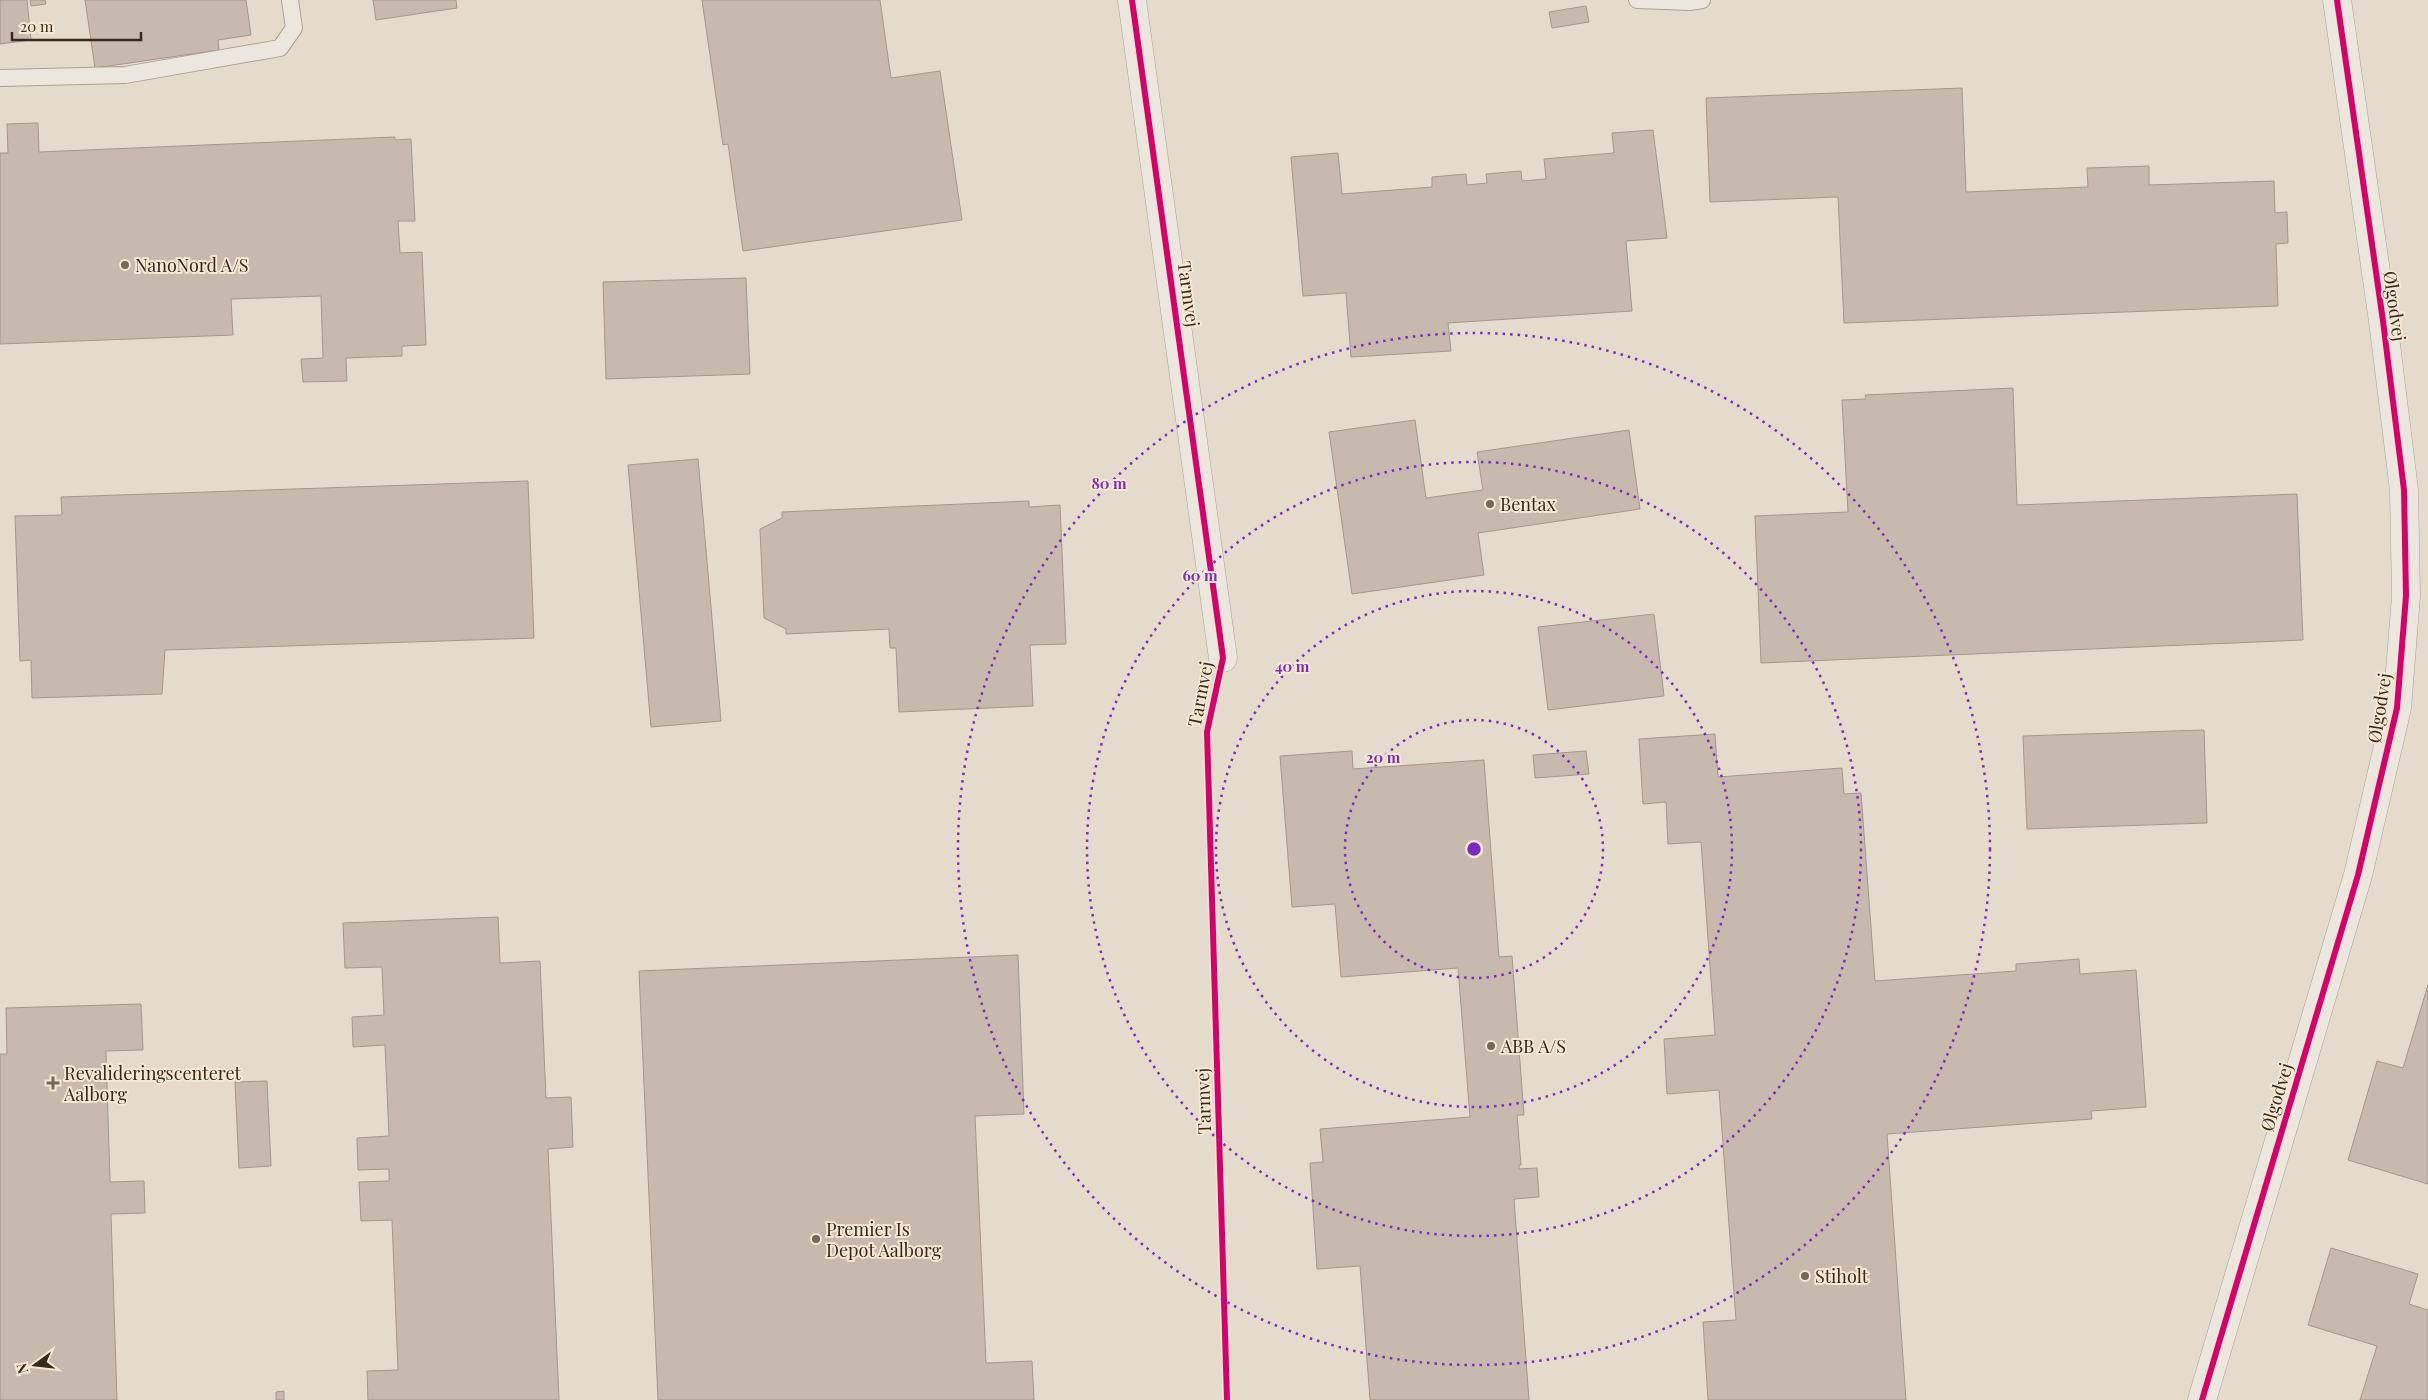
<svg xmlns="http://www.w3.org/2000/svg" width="2428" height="1400" viewBox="0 0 2428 1400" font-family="'Playfair Display',serif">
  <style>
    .building { fill: #c8b9ae; stroke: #a4968c }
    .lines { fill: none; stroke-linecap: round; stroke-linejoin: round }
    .service-casing { stroke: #aaa096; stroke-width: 18 }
    .minor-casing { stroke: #aaa096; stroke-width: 29 }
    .service { stroke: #ece7de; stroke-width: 16 }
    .minor { stroke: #ece7de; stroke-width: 28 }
    .cycleway-casing { stroke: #f6e8d2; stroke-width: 9 }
    .cycleway { stroke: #d6006c; stroke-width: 6 }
    .ring { fill: none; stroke: #7b2cbf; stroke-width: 2.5; stroke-dasharray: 2.5 5 }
    .poi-dot { fill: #74675b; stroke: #f6e8d2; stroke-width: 2 }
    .labels { text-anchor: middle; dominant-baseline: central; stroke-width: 4; stroke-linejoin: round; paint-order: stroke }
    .poi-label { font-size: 18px; fill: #38281e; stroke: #f6e8d2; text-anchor: start }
    .street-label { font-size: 18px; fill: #38281e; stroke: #f6e8d2 }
    .centre { fill: #7b2cbf; stroke: #f6e8d2; stroke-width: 2.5 }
    .ring-label { font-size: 15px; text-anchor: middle; font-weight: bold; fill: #7b2cbf; stroke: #f6e8d2; stroke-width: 4; stroke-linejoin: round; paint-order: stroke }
  </style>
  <rect width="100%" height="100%" fill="#e4dbcd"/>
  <g class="building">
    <path d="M0,0H27L31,40L0,44Z"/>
    <path d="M30,0H45L46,4L31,6Z"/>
    <path d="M85,0H246L251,35L218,40L219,50L95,68Z"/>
    <path d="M373,0H456L457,8L376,20Z"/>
    <path d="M702,0H880L891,78L940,71L962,220L743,251L728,144L723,145Z"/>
    <path d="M1586,6L1589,22L1552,28L1549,12Z"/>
    <path d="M1962,88L1966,192L2088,187L2087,168L2149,166V185L2274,181L2275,213L2287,212L2288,243L2276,244L2278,306L1844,323L1838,197L1710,202L1706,98Z"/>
    <path d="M38,123L39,152L395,137V140L411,139L415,221H398L400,253L422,252L426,345L402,346V356L346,358L347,381L303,382L301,359L323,358L321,296L231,299L233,335L0,344V153H8L7,124Z"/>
    <path d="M1653,130L1667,238L1626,241L1632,311L1448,323L1451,351L1351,357L1346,293L1303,296L1291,157L1338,153L1342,194L1432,187V177L1466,174L1467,185L1487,183L1486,174L1521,171L1522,181L1546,179L1544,159L1614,153L1612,133Z"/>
    <path d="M746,278L750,374L606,379L603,282Z"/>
    <path d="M2013,388L2017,505L2297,494L2303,640L1761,663L1755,516L1848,512L1842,400L1866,399L1865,395Z"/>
    <path d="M1415,420L1426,498L1483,490L1477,452L1629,430L1640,509L1478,533L1484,575L1352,594L1329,432Z"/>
    <path d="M698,459L721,721L651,727L628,465Z"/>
    <path d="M528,481L534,638L165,650L162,694L32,698L31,660L20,661L15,516L62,515L61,497Z"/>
    <path d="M1029,501V507L1060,505L1066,644L1030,645L1033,706L899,712L896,648H890L889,629L786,634V629L764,618L760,529L782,518V512Z"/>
    <path d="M1654,614L1664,696L1548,710L1538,627Z"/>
    <path d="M2204,730L2207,823L2027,829L2023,736Z"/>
    <path d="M1715,734L1718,777L1842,768L1844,794L1861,793L1875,981L2016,971V964L2079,959L2080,974L2136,970L2146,1107L2091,1111L2092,1119L1887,1134L1906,1400H1708L1703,1322L1736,1320L1719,1090L1667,1094L1664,1039L1715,1035L1701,842L1668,844L1666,802L1643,804L1639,739Z"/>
    <path d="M1352,751L1353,769L1484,760L1499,957L1512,956L1524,1115H1517L1521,1165H1519V1169L1537,1168L1539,1197L1514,1199L1529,1400H1370L1360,1266L1317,1269L1310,1163L1323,1162L1320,1129L1470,1117L1458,968L1341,977L1335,904L1292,907L1280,756Z"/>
    <path d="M1586,751L1589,774L1535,778L1533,755Z"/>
    <path d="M498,917L500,963L540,961L546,1098L571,1097L573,1147L548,1149L559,1400H368L367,1371L398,1370L392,1220L361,1221L359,1182L389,1181V1169L358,1170L357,1138L389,1136L385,1045L353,1047L352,1017L384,1015L382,967L345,968L343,923Z"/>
    <path d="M1018,955L1024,1114L975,1116L986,1363L1032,1361L1034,1400H658L639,971Z"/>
    <path d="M2428,985V1184L2348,1160L2377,1061L2403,1068Z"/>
    <path d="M141,1004L143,1050L106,1051L110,1182L144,1181L145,1213L111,1214L117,1400H0V1054H7L6,1008Z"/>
    <path d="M267,1081L271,1166L239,1168L235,1082Z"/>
    <path d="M2331,1248L2418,1274L2409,1304L2428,1310V1400H2360L2377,1346L2308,1325Z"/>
    <path d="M284,1391V1400H276V1392Z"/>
  </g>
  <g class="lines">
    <g class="service-casing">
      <g id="service">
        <path d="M1637,0L1690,2L1702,0"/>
        <path d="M0,78L125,75L280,48L294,28L290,0"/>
      </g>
    </g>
    <g class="minor-casing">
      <g id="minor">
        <path d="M1132,0L1223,658"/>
        <path d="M2202,1400L2358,875L2397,708L2406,596L2404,490L2383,321L2337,0"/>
      </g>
    </g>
    <use href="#service" class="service"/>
    <use href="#minor" class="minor"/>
    <g class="cycleway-casing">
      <g id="cycleway">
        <path d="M1132,0L1223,658L1207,732L1227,1400"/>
        <path d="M2202,1400L2358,875L2397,708L2406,596L2404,490L2383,321L2337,0"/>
      </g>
    </g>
    <use href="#cycleway" class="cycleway"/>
  </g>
  <g class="ring">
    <circle cx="1474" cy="849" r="129"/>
    <circle cx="1474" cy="849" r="258"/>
    <circle cx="1474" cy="849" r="387"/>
    <circle cx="1474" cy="849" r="516"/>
  </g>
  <g class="poi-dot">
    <circle cx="125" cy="265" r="5"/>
    <circle cx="1490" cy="504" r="5"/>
    <circle cx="1491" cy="1046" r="5"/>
    <path d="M50.5 1075.5h5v5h5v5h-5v5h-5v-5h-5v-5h5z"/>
    <circle cx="816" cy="1239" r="5"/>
    <circle cx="1805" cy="1276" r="5"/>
  </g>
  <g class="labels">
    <g class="poi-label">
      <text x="135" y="265">NanoNord A/S</text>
      <text x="1500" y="504">Bentax</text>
      <text x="1501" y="1046">ABB A/S</text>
      <text x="64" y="1073">Revalideringscenteret<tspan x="64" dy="21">Aalborg</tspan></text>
      <text x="826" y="1229">Premier Is<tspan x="826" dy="21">Depot Aalborg</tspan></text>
      <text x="1815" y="1276">Stiholt</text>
    </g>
    <g class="street-label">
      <text transform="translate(1189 294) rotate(82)">Tarmvej</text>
      <text transform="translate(2395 306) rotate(82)">Ølgodvej</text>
      <text transform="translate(1200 694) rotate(-79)">Tarmvej</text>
      <text transform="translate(2379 708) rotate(-81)">Ølgodvej</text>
      <text transform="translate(2276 1097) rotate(-73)">Ølgodvej</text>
      <text transform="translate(1203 1101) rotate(-92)">Tarmvej</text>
    </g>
  </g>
  <circle cx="1474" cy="849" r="8" class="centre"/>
  <g class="ring-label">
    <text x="1109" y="489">80 m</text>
    <text x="1200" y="581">60 m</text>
    <text x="1292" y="672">40 m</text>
    <text x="1383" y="763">20 m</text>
  </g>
  <g transform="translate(35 1365) rotate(255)" stroke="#f6e8d2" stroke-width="4" paint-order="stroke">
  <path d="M0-4L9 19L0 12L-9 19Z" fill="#38281e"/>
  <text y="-8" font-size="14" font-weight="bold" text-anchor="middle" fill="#38281e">N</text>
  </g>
  <path d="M12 32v8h129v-8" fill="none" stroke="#38281e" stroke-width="2.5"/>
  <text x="20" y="32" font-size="15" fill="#38281e" stroke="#f6e8d2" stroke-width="4" paint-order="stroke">20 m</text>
</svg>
